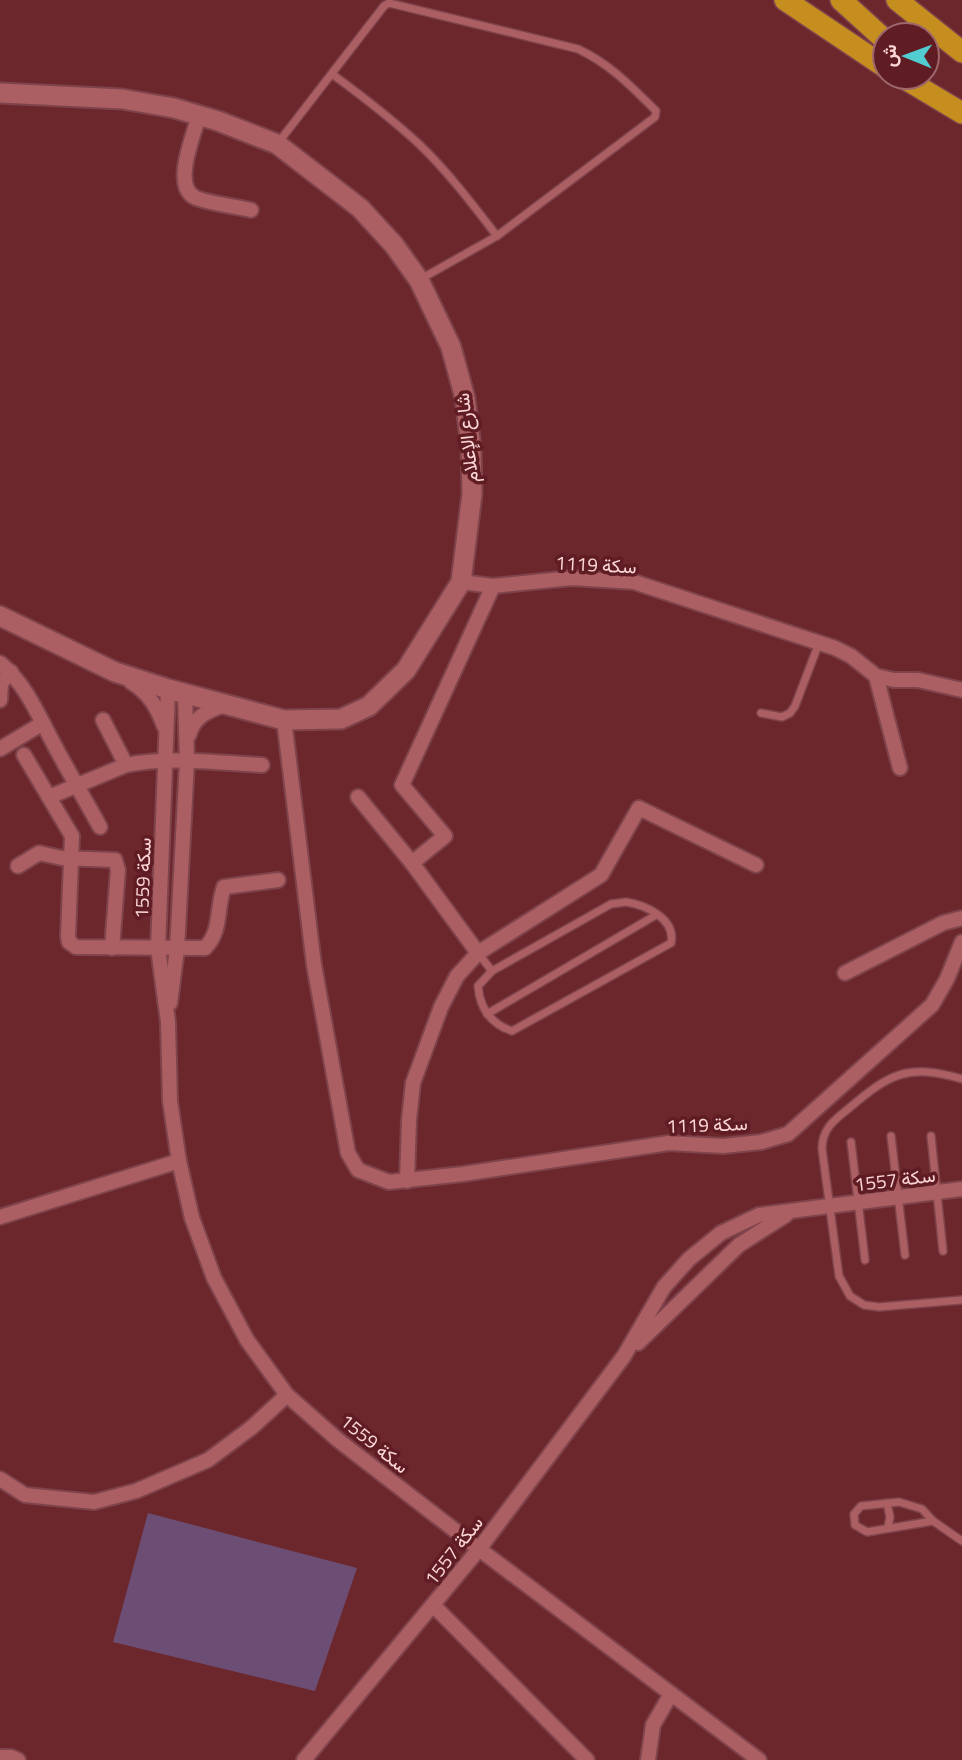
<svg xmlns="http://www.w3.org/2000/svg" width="962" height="1760" viewBox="0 0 962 1760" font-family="'Titillium Web',Vazirmatn,sans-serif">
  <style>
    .green { fill: #6c4e74 }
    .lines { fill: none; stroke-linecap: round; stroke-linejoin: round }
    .service-casing { stroke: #7e434b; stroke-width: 10 }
    .minor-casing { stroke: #7e434b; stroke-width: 18 }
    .secondary-casing { stroke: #7e434b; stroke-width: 23 }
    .motorway-casing { stroke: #7e434b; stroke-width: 24 }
    .service { stroke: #ab5f62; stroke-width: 7 }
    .minor { stroke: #ab5f62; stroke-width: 14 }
    .secondary { stroke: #ab5f62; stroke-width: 19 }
    .motorway { stroke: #c68e1f; stroke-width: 21 }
    .labels { text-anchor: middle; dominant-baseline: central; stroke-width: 7; stroke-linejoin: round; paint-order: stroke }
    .street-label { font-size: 19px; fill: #fbd7d7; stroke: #601c23 }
  </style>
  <rect width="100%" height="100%" fill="#6c272d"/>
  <path class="green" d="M148,1513L357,1568L315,1691L113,1642Z"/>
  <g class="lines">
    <g class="service-casing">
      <g id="service">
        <path d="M332,74C362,96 392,119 420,145C449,173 473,205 497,236"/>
        <path d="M278,143L384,6L389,3L578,49C610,64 631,86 656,111L655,117L497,236L419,280"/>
        <path d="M761,713L782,717L790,713L795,706L819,643"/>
        <path d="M626,902C646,905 676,919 671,943L512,1031C491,1024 480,1009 478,986L492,971L611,904Z"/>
        <path d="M478,953L492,971"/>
        <path d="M487,1014L656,915"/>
        <path d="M962,1079C907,1063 889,1074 848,1109C834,1120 822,1129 822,1149L839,1276L850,1296L864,1305L879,1307L962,1300"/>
        <path d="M891,1136L905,1255"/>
        <path d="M931,1136L943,1251"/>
        <path d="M851,1142L865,1260"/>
        <path d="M899,1502L922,1509L933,1521L867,1532L855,1525L854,1514L861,1506Z"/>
        <path d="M887,1503L890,1517L888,1527"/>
        <path d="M933,1521L962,1541"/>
      </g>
    </g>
    <g class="minor-casing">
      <g id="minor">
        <path d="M199,115C194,135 171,187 196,198C213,204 233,206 251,210"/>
        <path d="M461,582L493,586L572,578L634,582L835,648L851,656L876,676L894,680H918L962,690"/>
        <path d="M0,663C24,683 35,708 49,735C65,766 83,796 100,827"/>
        <path d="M876,676L900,768"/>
        <path d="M131,682C149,693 157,707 164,726"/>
        <path d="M168,689L158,948L168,1022L170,1101L179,1161L192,1218L214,1278L247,1340L287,1395L338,1440L479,1549L759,1760"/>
        <path d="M0,700L1,683L11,672"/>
        <path d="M103,720L126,765"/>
        <path d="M284,720L314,965L348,1153L358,1170L389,1182L463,1174L669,1143L723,1146L761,1142L788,1134L932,1005L947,979L962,942"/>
        <path d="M189,735C194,716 209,710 227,704"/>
        <path d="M0,749L43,723"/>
        <path d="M24,755L72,836L68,936L69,942L76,947L205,948C222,931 216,909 224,887L278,880"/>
        <path d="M49,797L126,765C170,756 218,763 262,765"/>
        <path d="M358,797L412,863"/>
        <path d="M18,866L39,853L62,858L115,860L118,870L112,948"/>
        <path d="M478,953L601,875L639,808L756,865"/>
        <path d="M845,973L943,923L962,918"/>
        <path d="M170,1003L177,949L187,761L185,694"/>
        <path d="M407,1181L409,1120L413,1083L441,1007L457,976L478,953L412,863L445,836L402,785L493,586"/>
        <path d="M0,1217L179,1161"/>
        <path d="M638,1343L739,1245L786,1215"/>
        <path d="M0,1479L25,1495L94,1502L136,1491L208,1460L251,1428L287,1395"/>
        <path d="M434,1606L587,1760"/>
        <path d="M0,1757H11L18,1760"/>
        <path d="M304,1760L479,1549L624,1356L664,1287L689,1259L721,1233L759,1215L962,1189"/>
        <path d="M648,1760L653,1725L671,1694"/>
      </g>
    </g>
    <g class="secondary-casing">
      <path id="secondary" d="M0,93L122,99L174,108L218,121L277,144L360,208L394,245L419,280L451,347L465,398L471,448L472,494L461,582L406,670L369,706L341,719L284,720L168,689L115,672L0,616"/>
    </g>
    <g class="motorway-casing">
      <g id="motorway">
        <path d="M785,0L885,67"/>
        <path d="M841,0L885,40"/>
        <path d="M897,0L962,52"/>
        <path d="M902,77L962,113"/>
      </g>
    </g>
    <use href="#service" class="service"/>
    <use href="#minor" class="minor"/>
    <use href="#secondary" class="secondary"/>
    <use href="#motorway" class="motorway"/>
  </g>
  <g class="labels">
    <g class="street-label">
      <text transform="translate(466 438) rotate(-96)">شارع الإعلام</text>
      <text transform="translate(596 564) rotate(3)">سكة 1119</text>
      <text transform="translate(142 878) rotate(-88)">سكة 1559</text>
      <text transform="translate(707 1124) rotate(-2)">سكة 1119</text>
      <text transform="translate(895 1179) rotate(-7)">سكة 1557</text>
      <text transform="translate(375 1443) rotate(39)">سكة 1559</text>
      <text transform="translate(453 1550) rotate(-52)">سكة 1557</text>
    </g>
  </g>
  <g transform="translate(906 56) rotate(271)"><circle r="33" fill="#601c23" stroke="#9e676b" stroke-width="2"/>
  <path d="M0-5L12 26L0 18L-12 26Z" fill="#51ccd1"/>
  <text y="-10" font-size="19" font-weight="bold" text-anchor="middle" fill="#fbd7d7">ش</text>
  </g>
</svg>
